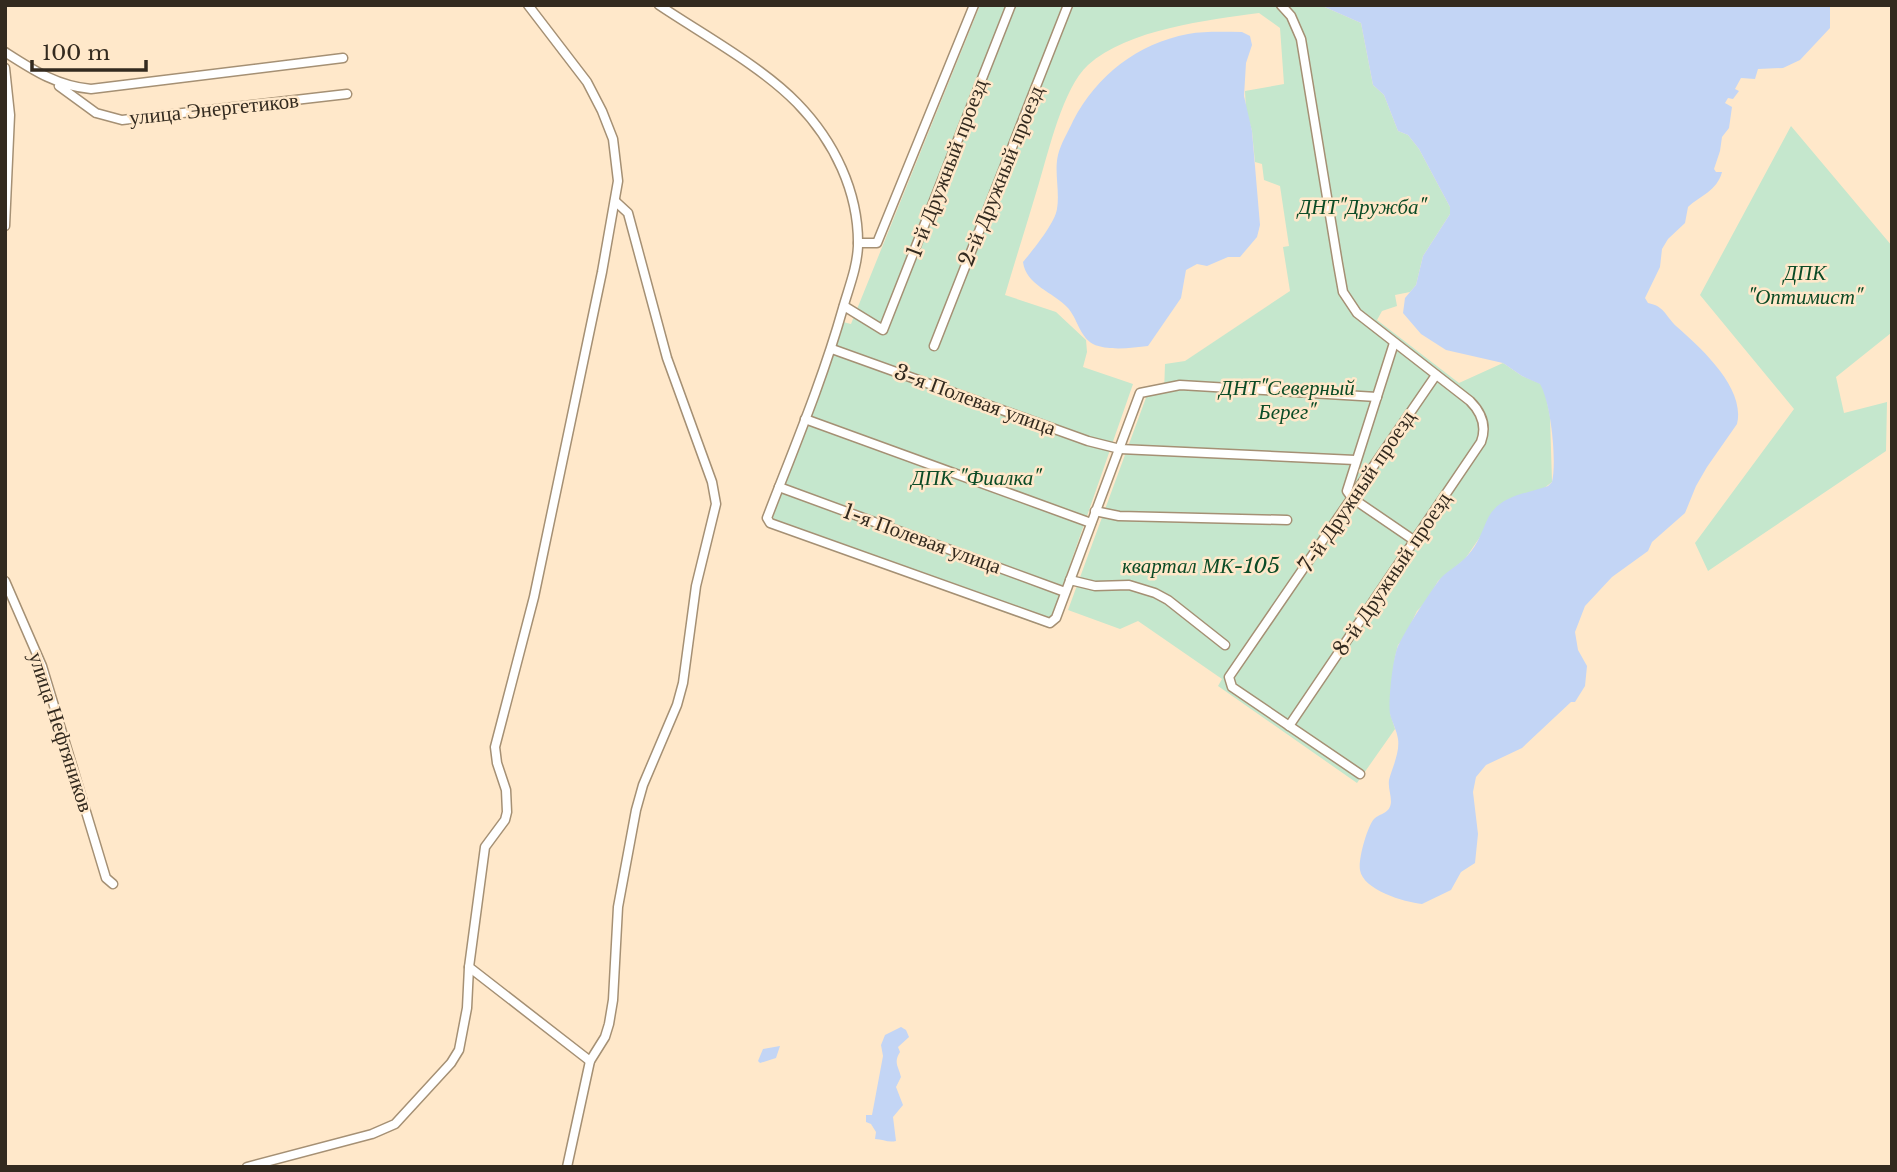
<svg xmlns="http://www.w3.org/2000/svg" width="1897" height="1172" viewBox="0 0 1897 1172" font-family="'Libre Baskerville',serif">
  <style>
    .garden { fill: #c5e7cd }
    .water { fill: #c3d5f5 }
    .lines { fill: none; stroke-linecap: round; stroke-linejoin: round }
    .minor-casing { stroke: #a59074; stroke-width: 11 }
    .minor { stroke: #fff; stroke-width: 8 }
    .labels { text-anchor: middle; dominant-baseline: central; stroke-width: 5; stroke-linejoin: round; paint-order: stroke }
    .street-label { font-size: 21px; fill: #332a1f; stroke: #ffe8ca }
    .park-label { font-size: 21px; font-style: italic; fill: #0b4b26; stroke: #ffe8ca }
  </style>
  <rect width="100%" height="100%" fill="#ffe8ca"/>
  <g class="garden">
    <path d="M980,5H1320L1361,23L1373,85L1384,95L1398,131L1408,135L1419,149L1450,207V214L1423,256L1416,285L1410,292L1395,295L1397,306L1382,311L1377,320L1459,383L1503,363L1522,376L1541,384L1545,392L1550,417L1552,482L1480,537L1465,559L1438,581L1426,602L1417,611L1404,638L1398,645L1395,657L1390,702V713L1395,729L1357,783L1218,686L1222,679L1138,621L1120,629L1068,610L1147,395L1164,393L1165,364L1185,361L1290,291L1283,247L1289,246L1280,186L1264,180L1262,164L1255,162L1252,131L1246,110L1245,91L1284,84L1280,28L1259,13C1208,20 1128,29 1088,65C1063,88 1049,150 1039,183C1028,220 1016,258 1005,295L1056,312L1086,340L1087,352L1083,367L1133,384L1048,628L766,526L763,518L843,322L851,324Z"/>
    <path d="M1791,126L1892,246L1891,333L1836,377L1844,413L1887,402L1886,451L1708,571L1695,543L1794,409L1700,295Z"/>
  </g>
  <g class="water">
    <path d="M1320,5H1830V28L1800,60L1783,68L1758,69L1755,79L1741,78L1735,89L1739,91L1733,99L1728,98L1725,103L1732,107L1729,128L1722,137L1720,151L1714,169L1716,172H1722C1717,191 1700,196 1688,207L1685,223L1668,239L1662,249L1660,267L1645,298L1648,303C1664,306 1665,315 1676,326C1700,347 1746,388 1737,424L1707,467L1696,486L1685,513L1652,542L1648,551L1612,577L1585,606L1575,632L1578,650L1587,666L1585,686L1575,702H1571L1522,748L1486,765L1476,777L1473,792L1478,834L1475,863L1461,872L1451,890L1422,904C1404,902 1363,890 1360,870C1358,860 1367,827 1374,819C1380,813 1390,814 1391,802C1391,794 1388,788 1389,780C1392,768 1400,753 1398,739C1397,731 1392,722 1390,714C1388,701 1393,657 1398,646C1409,624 1423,603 1437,583C1445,571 1459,566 1468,555C1478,544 1482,531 1488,518C1500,495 1526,494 1548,486L1552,482C1557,461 1551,403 1540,384L1522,376L1503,363L1446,350L1421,334L1403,313L1405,298L1416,285L1423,256L1450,214V207L1419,149L1408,135L1398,131L1384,95L1373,85L1361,23Z"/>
    <path d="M1242,32L1250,36L1252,45L1246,63L1244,96L1252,131L1260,225L1257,237L1240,257H1228L1207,266L1197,264L1186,270L1181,298L1148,346C1132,348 1107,351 1093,344C1080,337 1077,318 1068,308C1053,292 1026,285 1023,262C1033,250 1055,223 1057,209C1060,191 1054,172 1058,155C1061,143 1068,132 1073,121C1097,75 1137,44 1188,34C1205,31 1224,32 1242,32Z"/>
    <path d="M901,1027L906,1030L909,1037L898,1047L900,1052C893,1063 899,1067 901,1077L896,1087L903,1105L893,1117L896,1141C888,1143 883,1139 875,1139L876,1132L871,1124L866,1122V1115H872L883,1056L881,1045L885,1035Z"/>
    <path d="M780,1046L776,1058L760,1063L758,1061L763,1049Z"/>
  </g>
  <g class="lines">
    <g class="minor-casing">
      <g id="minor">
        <path d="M528,5L587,82L602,111L613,139L618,181L602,272L534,597L495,747L497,763L506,790L507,812L505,820L485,847L469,967L590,1061"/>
        <path d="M659,5C702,34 761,66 797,103C834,141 859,192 858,246C857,268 849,287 843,308C823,379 794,448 767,518L770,523L1050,623L1056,618L1140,393L1180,385L1377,397"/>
        <path d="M1281,5L1291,16L1301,39L1338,264L1343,292L1357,313L1470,401C1482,413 1487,426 1481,442L1289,726"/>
        <path d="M5,52C33,70 57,86 91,89L343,58"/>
        <path d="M5,68L10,115L5,226"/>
        <path d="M59,86L96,113L122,120L347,94"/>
        <path d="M858,243H877L974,5"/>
        <path d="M844,306L883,330L1011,5"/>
        <path d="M1394,343L1347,491L1352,498L1415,541"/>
        <path d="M934,346L1068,5"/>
        <path d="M832,349L1088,441L1120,449L1355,460"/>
        <path d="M805,419L1091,523"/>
        <path d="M779,487L1065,592"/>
        <path d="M1095,511L1119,516L1287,520"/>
        <path d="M1070,580L1095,586L1129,585L1155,593L1168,600L1225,645"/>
        <path d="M5,581L42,666L106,878L113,884"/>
        <path d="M1360,774L1232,687L1229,677L1436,375"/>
        <path d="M247,1167L372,1134L395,1124L451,1063L459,1050L467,1008L469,967"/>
        <path d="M567,1167L590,1061L605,1037L609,1024L613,1000L618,907L636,810L643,785L677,705L683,683L696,586L716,504L712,482L667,358L628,213L615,201"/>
      </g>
    </g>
    <use href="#minor" class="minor"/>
  </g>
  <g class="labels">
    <g class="street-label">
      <text transform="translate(214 109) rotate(-6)">улица Энергетиков</text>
      <text transform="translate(947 168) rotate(-69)">1-й Дружный проезд</text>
      <text transform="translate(1001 176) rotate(-68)">2-й Дружный проезд</text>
      <text transform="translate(975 400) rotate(20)">3-я Полевая улица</text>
      <text transform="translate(1357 491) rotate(-56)">7-й Дружный проезд</text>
      <text transform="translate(922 539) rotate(20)">1-я Полевая улица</text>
      <text transform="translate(1392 574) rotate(-56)">8-й Дружный проезд</text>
      <text transform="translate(61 732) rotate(72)">улица Нефтяников</text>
    </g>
    <g class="park-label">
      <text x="1362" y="207">ДНТ"Дружба"</text>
      <text x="1805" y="273">ДПК<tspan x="1805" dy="24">"Оптимист"</tspan></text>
      <text x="1287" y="388">ДНТ"Северный<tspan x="1287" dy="24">Берег"</tspan></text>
      <text x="976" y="478">ДПК "Фиалка"</text>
      <text x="1201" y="566">квартал МК-105</text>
    </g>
  </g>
  <rect width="1897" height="1172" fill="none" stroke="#332a1f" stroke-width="14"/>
  <path d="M32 60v10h114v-10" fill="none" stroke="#332a1f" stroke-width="3.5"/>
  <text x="42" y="60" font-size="21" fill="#332a1f" stroke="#ffe8ca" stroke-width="5" paint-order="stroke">100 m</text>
</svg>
